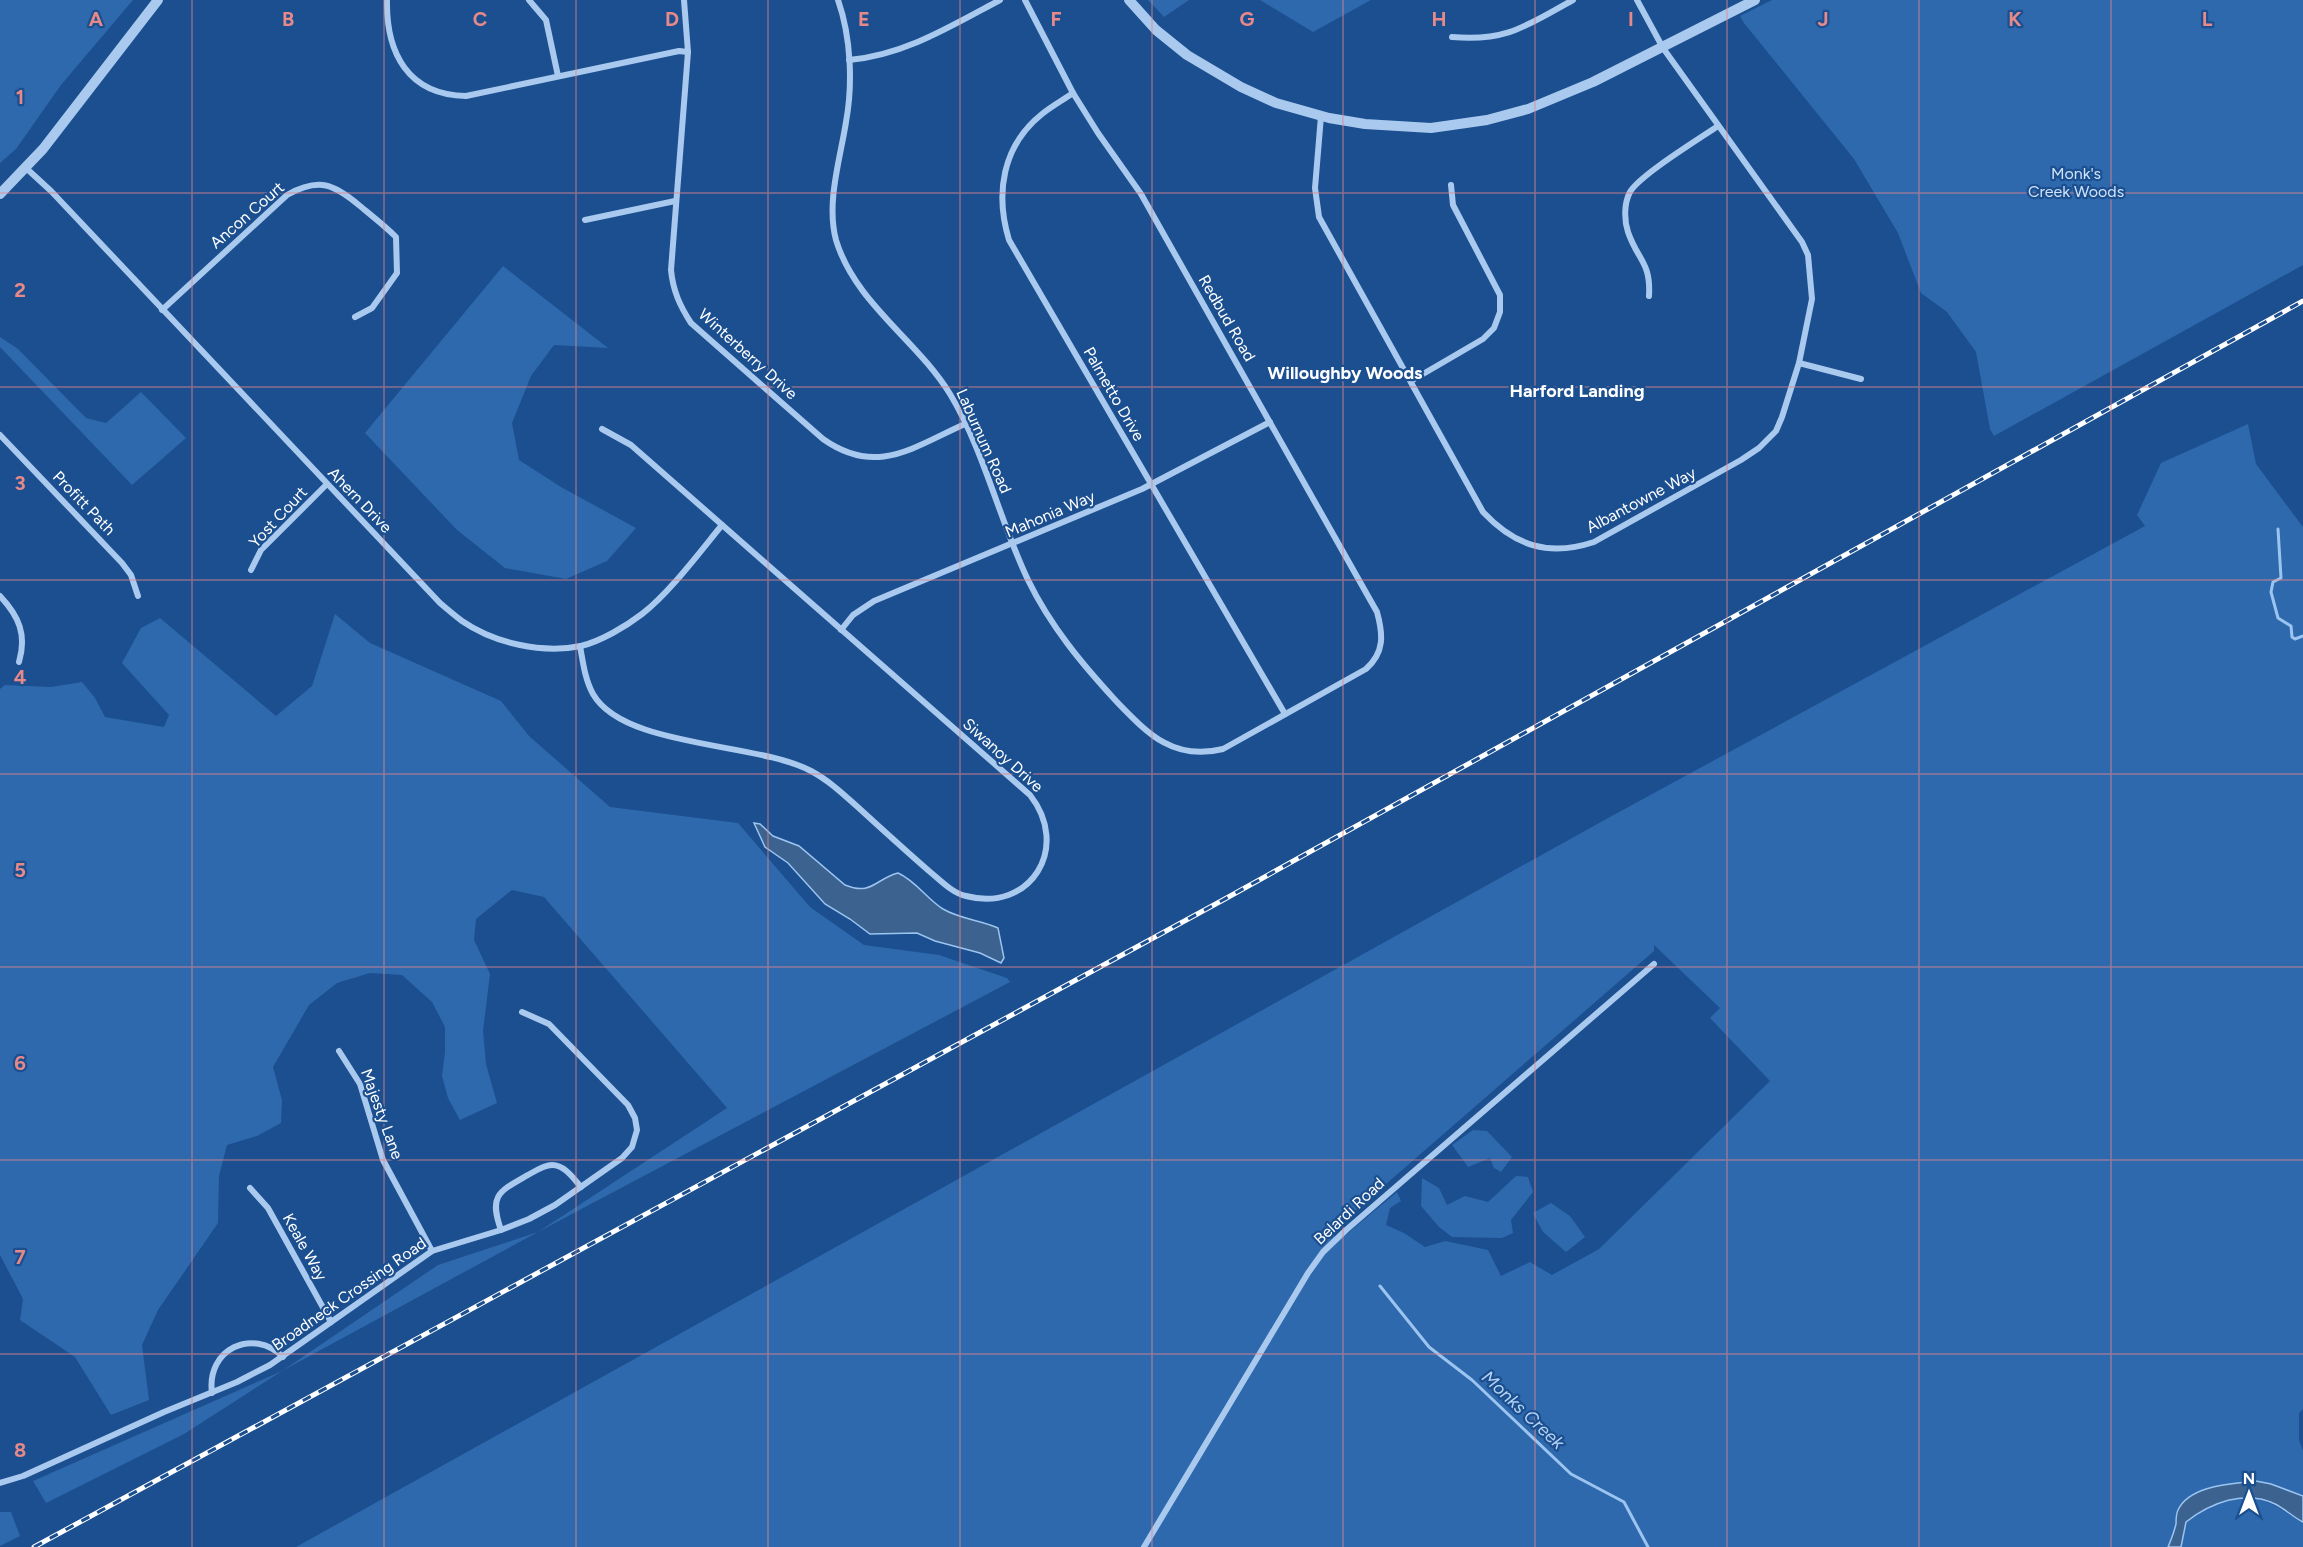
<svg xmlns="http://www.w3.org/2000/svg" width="2303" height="1547" viewBox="0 0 2303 1547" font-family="Figtree,sans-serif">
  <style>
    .green { fill: #2e69ad; fill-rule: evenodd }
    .water { fill: #3c6290; stroke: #9cc4f0; stroke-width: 1.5 }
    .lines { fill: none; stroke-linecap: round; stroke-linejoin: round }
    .stream { stroke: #9cc4f0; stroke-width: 3 }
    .minor { stroke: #a9c9ee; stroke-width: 6 }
    .tertiary { stroke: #a9c9ee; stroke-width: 10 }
    .rail-casing { stroke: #fff; stroke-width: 5 }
    .rail { stroke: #1b4f8f; stroke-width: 3; stroke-dasharray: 9; stroke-linecap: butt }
    .grid { fill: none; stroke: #e88989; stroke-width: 1.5; stroke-opacity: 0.55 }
    .labels { text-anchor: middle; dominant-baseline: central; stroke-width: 4.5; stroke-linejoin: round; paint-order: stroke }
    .park-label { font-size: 16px; fill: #cfe3fa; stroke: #1b4f8f }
    .street-label { font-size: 16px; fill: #fff; stroke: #1b4f8f }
    .neighbourhood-label { font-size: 18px; font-weight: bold; fill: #fff; stroke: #1b4f8f }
    .water-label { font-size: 18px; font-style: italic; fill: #b5d3f5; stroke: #1b4f8f }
    .grid-label { font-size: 20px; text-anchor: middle; font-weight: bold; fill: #e88989; stroke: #1b4f8f; stroke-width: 4.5; stroke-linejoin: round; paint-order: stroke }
  </style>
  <rect width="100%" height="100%" fill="#1b4f8f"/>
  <g class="green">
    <path d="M0,0H133L61,85L16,149L0,163Z"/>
    <path d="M1148,0H1189L1164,17Z"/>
    <path d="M1260,0H1371L1313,32Z"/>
    <path d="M1772,0H2303V265L1994,436L1990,429L1976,352L1947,312L1921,293L1898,233L1854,159L1744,23L1740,16Z"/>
    <path d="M503,266L608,348L554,345L531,376L512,423L519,460L561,487L636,528L607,561L566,579L505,568L457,530L365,433Z"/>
    <path d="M0,337L18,349L86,418L106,423L141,392L186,438L132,485L0,347Z"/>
    <path d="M2248,424L2256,464L2303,527V634L2298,638L2303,637V1409L2299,1413V1440L2303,1451V1496L2271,1484L2256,1481L2178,1510L2175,1527L2168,1547H296L1608,818L2145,526L2137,515L2161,463ZM1654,945L1720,1008L1710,1018L1770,1081L1599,1249L1552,1275L1530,1262L1501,1276L1488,1250L1445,1241L1425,1247L1404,1233L1386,1225L1390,1208L1401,1201L1397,1192L1337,1242L1332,1231L1654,951Z"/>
    <path d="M335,614L370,643L501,701L529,736L610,807L738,823L810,907L864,945L939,955L1007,978L1010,982L538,1232L282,1371L184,1434L46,1503L33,1481L282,1371L438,1265L538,1232L727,1108L544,897L512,890L476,919L474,940L490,974L483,1031L486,1064L497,1103L460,1120L448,1098L442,1076L445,1052V1027L432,1002L402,975L370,973L337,983L309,1005L273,1067L282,1100L281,1123L257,1136L227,1145L219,1176L218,1223L158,1310L142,1345L149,1400L111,1415L75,1357L20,1320L23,1299L0,1255V689L5,685L51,687L82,682L95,698L105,717L164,727L169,715L122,663L141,628L160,618L276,716L312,686Z"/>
    <path d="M1473,1130L1487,1131L1512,1157L1501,1172L1494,1168L1490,1158L1468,1167L1452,1145Z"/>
    <path d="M1516,1176L1528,1177L1533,1192L1511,1220L1513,1233L1502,1238L1452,1237L1439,1227L1421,1206L1422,1178L1439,1188L1447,1205L1465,1196L1488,1202Z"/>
    <path d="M1551,1203L1570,1216L1585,1237L1566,1252L1543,1232L1533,1213Z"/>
    <path d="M2246,1497C2275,1501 2279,1510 2303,1522V1547H2181L2186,1522L2215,1504Z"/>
    <path d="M0,1512H11L20,1536L0,1546Z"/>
  </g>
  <g class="water">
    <path d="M754,823L760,824L773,836L799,846L845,885C872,896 875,879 898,873C916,881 927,899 943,909C960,919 980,920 998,928L1004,958L1001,963L980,953L935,941L917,933L870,934L850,919L825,904L788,863L765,847Z"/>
    <path d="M2256,1481L2271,1484L2303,1496V1522C2293,1517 2285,1509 2275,1504C2245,1489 2210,1503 2186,1522L2181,1547H2168C2171,1540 2174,1532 2176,1524C2176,1520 2176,1514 2178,1510C2190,1485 2232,1484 2256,1481Z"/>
  </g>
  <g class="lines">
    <g class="stream">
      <path d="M2278,529L2281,578L2273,582L2271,592L2278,618L2291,626L2292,637L2295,639L2303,636"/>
      <path d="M1380,1286L1429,1347L1472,1380L1571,1474L1624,1502L1648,1547"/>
    </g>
    <g class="minor">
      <path d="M387,0C386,53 408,95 466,96L679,51L688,52"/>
      <path d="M529,0L546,20L558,76"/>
      <path d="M684,0L688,52L671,270C673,291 680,306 691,323L823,439C877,477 913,447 965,424"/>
      <path d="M838,0C851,37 853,84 846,122C840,160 826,203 836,240C855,303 917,340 950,394C984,450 1000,522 1028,580C1051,627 1082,664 1117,702C1149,735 1174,761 1223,749L1366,669C1385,652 1383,634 1377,612L1141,194L1098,133L1073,93L1025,0"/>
      <path d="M1452,37C1507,42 1527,25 1573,0"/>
      <path d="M849,60C905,55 951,26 1000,0"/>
      <path d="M1073,93C1063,100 1052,106 1042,114C1002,146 995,194 1009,240L1285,714"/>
      <path d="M1321,116L1315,188L1319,217L1483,512C1515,546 1549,557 1594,542L1741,460L1759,448L1776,431L1782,417L1799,363L1812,299L1808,255L1802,242L1663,48L1637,0"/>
      <path d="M26,168L51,191L440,603C447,609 454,615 462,621C494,643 542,654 581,646C601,641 625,627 642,614C670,592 699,553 722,525"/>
      <path d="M585,220L675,201"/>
      <path d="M1649,296C1651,262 1638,261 1628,232C1624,220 1624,203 1630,192C1640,175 1699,139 1718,126"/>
      <path d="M162,310L287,195C319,177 334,184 360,206C372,216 385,226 396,237L397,273L372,308L355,317"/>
      <path d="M1799,363L1861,379"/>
      <path d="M1411,381L1483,339L1494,328L1500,312V295L1453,205L1451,185"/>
      <path d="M0,435L122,563L131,575L138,596"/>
      <path d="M251,570L261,550L327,484"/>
      <path d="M0,596C19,616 27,635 19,662"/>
      <path d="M841,630L853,615L874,601L1142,489L1270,422"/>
      <path d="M580,646C583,662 585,680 593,694C624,748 757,742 811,771C830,781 845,796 861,810C884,831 906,851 929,871C940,880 952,893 966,896C1031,913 1071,847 1030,795L631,445L602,429"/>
      <path d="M339,1051L360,1084L383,1160L432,1251"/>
      <path d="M250,1188L268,1208L331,1322"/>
      <path d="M501,1230C489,1196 498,1192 526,1176C534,1172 543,1165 552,1165C565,1165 574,1179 581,1187"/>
      <path d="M212,1393C206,1349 253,1327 283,1357"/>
      <path d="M0,1483L23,1476L164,1412L237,1382L270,1365L432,1251L501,1230L529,1219L555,1205L622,1158L632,1147L637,1130L635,1118L628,1105L549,1024L522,1012"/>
      <path d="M1144,1547L1308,1273L1323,1252L1346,1230L1654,964"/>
    </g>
    <g class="tertiary">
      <path d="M1129,0L1156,30L1187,55L1241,87L1276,103L1329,118L1365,124L1431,128L1487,120L1528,109L1593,82L1755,0"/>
      <path d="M0,194L43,149L158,0"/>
    </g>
    <g class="rail-casing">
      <path id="rail" d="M34,1547L1223,900L2303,301"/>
    </g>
    <use href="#rail" class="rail"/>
  </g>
  <path class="grid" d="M192,0V1547M384,0V1547M576,0V1547M768,0V1547M960,0V1547M1152,0V1547M1343,0V1547M1535,0V1547M1727,0V1547M1919,0V1547M2111,0V1547M0,193H2303M0,387H2303M0,580H2303M0,774H2303M0,967H2303M0,1160H2303M0,1354H2303"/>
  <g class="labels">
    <g class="park-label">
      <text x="2076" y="173">Monk's<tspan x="2076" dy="18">Creek Woods</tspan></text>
    </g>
    <g class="street-label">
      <text transform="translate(247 215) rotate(-41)">Ancon Court</text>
      <text transform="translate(1227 318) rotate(60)">Redbud Road</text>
      <text transform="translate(748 354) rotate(42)">Winterberry Drive</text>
      <text transform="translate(1114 394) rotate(60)">Palmetto Drive</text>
      <text transform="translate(984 441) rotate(66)">Laburnum Road</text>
      <text transform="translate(360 500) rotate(46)">Ahern Drive</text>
      <text transform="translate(1641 500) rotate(-28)">Albantowne Way</text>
      <text transform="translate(84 503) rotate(46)">Profitt Path</text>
      <text transform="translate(1050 514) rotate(-23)">Mahonia Way</text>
      <text transform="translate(278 517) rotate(-47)">Yost Court</text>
      <text transform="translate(1003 755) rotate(42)">Siwanoy Drive</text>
      <text transform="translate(382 1114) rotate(70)">Majesty Lane</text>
      <text transform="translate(1349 1211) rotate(-43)">Belardi Road</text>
      <text transform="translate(305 1247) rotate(61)">Keale Way</text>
      <text transform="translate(349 1294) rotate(-35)">Broadneck Crossing Road</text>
    </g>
    <g class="neighbourhood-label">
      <text x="1345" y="373">Willoughby Woods</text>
      <text x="1577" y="391">Harford Landing</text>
    </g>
    <g class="water-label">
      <text transform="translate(1523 1410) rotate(43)">Monks Creek</text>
    </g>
  </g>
  <g class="grid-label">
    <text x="96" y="26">A</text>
    <text x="288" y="26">B</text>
    <text x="480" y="26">C</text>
    <text x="672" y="26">D</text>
    <text x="864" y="26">E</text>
    <text x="1056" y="26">F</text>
    <text x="1247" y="26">G</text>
    <text x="1439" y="26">H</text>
    <text x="1631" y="26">I</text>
    <text x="1823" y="26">J</text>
    <text x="2015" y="26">K</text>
    <text x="2207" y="26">L</text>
    <text x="20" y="104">1</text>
    <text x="20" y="297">2</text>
    <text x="20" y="490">3</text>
    <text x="20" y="684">4</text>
    <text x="20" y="877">5</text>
    <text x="20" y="1070">6</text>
    <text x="20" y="1264">7</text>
    <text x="20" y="1457">8</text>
  </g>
  <g transform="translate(2249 1493)" stroke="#1b4f8f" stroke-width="4.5" paint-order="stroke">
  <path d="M0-4.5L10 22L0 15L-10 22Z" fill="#ffffff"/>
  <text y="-9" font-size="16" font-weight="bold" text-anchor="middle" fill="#ffffff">N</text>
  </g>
</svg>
